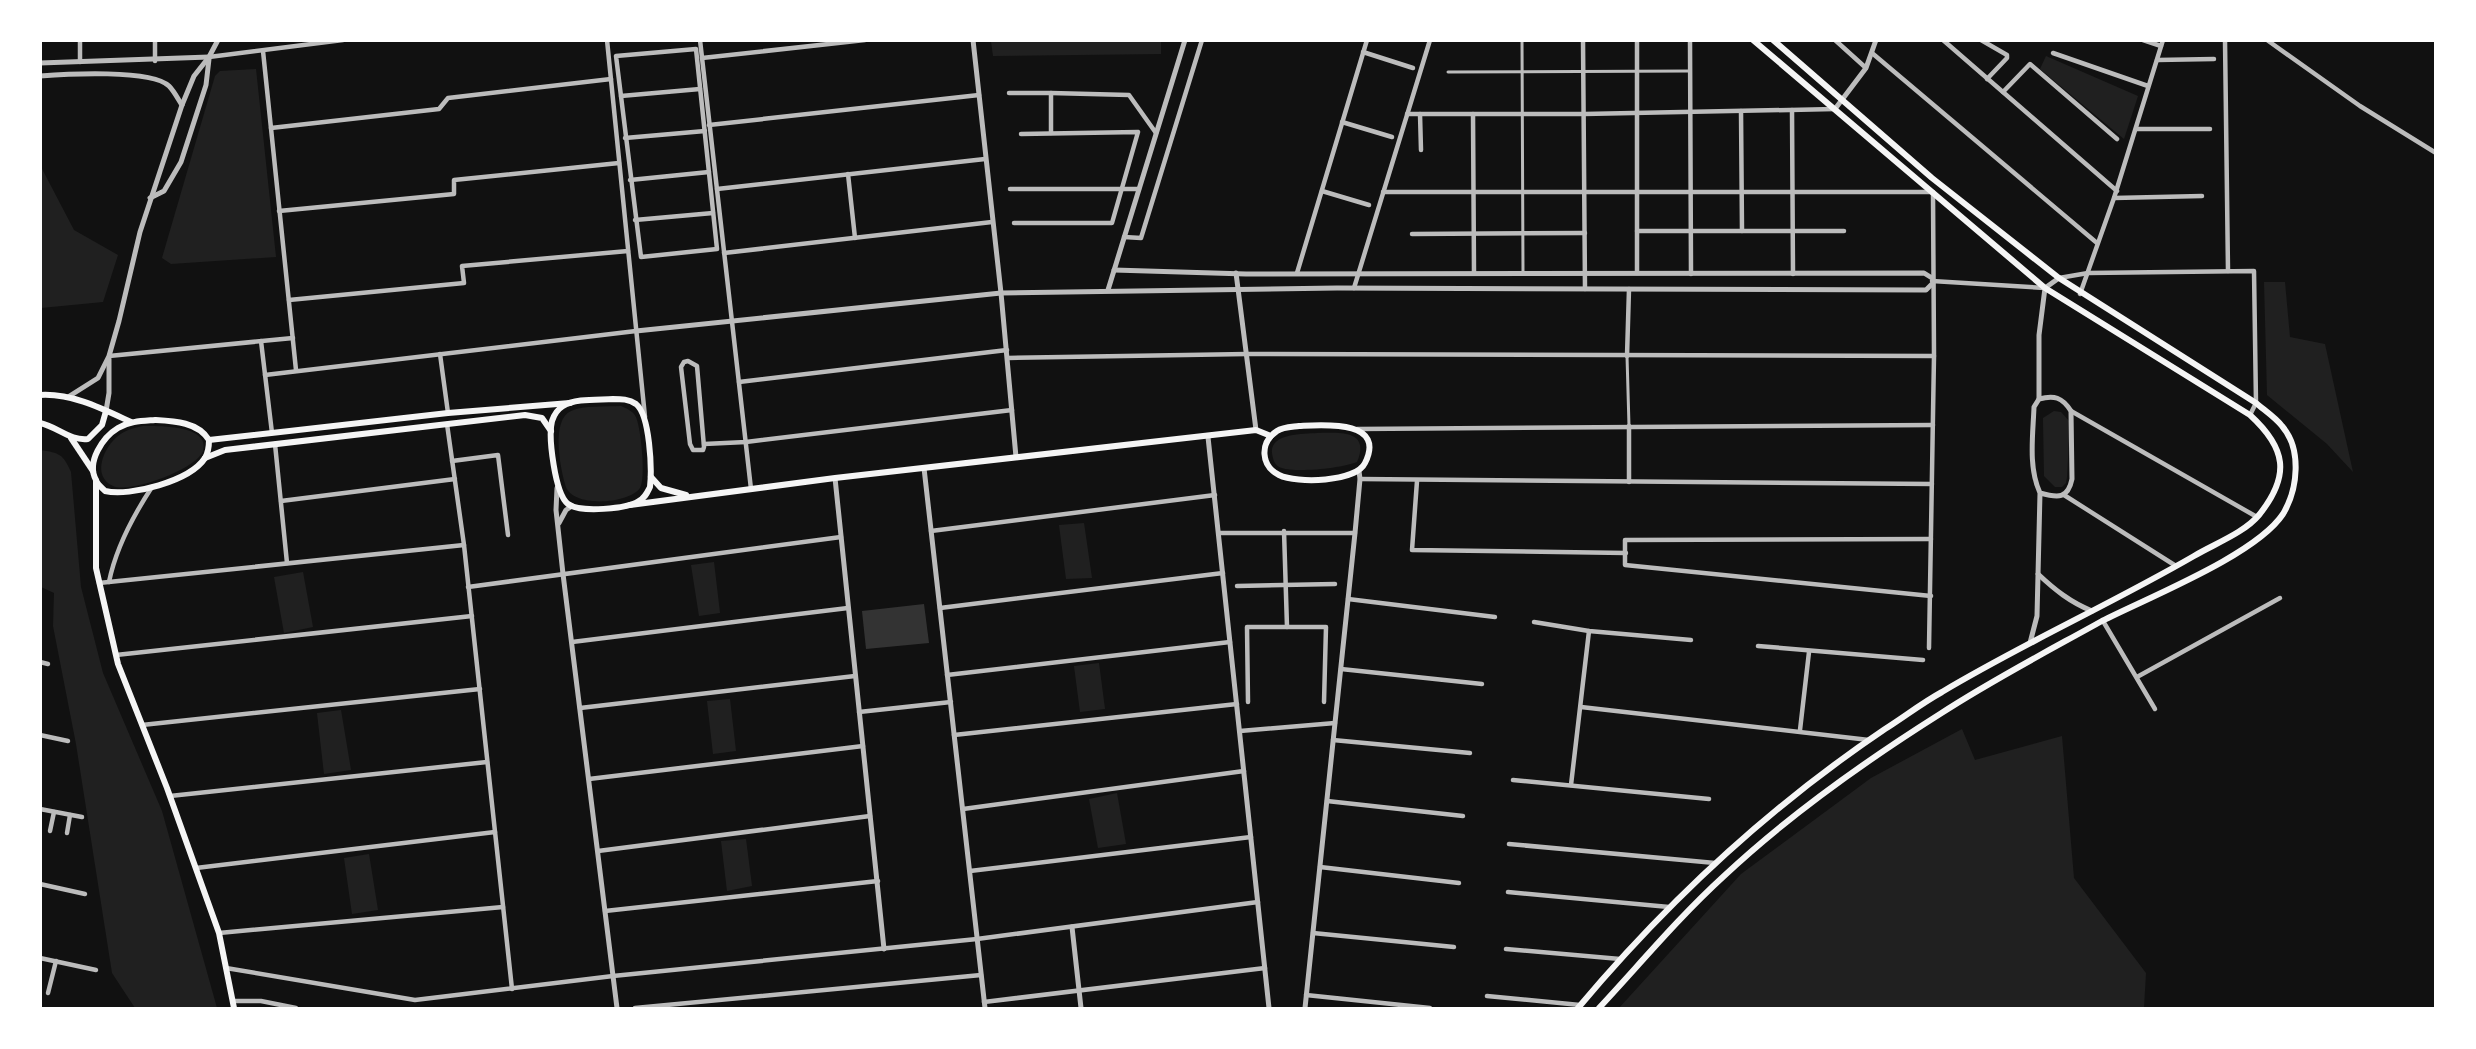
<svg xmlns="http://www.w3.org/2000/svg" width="2476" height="1049" viewBox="0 0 2476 1049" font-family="'Noto Sans',sans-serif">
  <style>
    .green { fill: #202020 }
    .water { fill: #333 }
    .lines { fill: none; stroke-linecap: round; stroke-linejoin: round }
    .pedestrian { stroke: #bcbcbc; stroke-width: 3 }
    .minor { stroke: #bcbcbc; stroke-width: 4.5 }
    .tertiary { stroke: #bcbcbc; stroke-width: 5 }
    .secondary { stroke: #f5f5f5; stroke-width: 6 }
  </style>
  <rect width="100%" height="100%" fill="#111"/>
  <g class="green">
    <path d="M991,41H1161V54L993,56Z"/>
    <path d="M2046,56L2138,96L2124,139L2040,69Z"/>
    <path d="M256,69L276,257L171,264L162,258L215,76L220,71Z"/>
    <path d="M40,165L74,230L118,255L103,302L41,308Z"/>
    <path d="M2264,282H2285L2290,337L2325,344L2353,472L2327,444L2267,395Z"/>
    <path d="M621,406C628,409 635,412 637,420C641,432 646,478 640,488C629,504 570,509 565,484C560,466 551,420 571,411C584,405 606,407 621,406Z"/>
    <path d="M2054,411L2061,412L2070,422L2067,477L2066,483L2062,487H2055L2044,476L2043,418Z"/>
    <path d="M143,426C158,426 211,425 203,451C197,469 129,494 113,486C91,476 104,447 118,436C125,430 134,428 143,426Z"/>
    <path d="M1317,433C1338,433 1371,429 1357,462C1343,468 1296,473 1282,468C1277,467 1274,463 1273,458C1265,433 1302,434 1317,433Z"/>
    <path d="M40,450C60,453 63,454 71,472L81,587L103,673L162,811L217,1008H135L112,973L76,744L53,626L54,593L41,587Z"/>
    <path d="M1084,523L1092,578L1066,579L1059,525Z"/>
    <path d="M714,562L720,613L699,616L691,565Z"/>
    <path d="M303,572L313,627L284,633L274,577Z"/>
    <path d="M1099,663L1105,709L1080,712L1074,666Z"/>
    <path d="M730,699L736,751L713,754L707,701Z"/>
    <path d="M341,710L351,770L324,774L317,713Z"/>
    <path d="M1962,729L1975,760L2062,736L2074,878L2146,973L2144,1008H1619L1741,874L1871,778Z"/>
    <path d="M1117,793L1126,844L1098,848L1089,799Z"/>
    <path d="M746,839L752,886L727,891L721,841Z"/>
    <path d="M369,854L378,910L352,914L344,858Z"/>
  </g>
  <path class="water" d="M924,604L929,643L866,649L862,611Z"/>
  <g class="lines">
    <g class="pedestrian">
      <path d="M1522,40L1523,273"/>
      <path d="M1448,72L1689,71"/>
      <path d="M1627,356L1629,426"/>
    </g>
    <g class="minor">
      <path d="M155,40V61"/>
      <path d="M607,40L645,417"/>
      <path d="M700,40L751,489"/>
      <path d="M1583,40L1585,289"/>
      <path d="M1690,40L1691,274"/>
      <path d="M1835,40L1866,68"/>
      <path d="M1943,40L2117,191"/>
      <path d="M1981,40L2007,55V58L1987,79"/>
      <path d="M2143,40L2161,46"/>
      <path d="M2225,40L2228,271"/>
      <path d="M2267,40L2360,106L2436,153"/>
      <path d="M696,49L717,249L641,257L616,56Z"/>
      <path d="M263,51L296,370"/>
      <path d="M1363,52L1413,68"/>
      <path d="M1872,53L2097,243"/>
      <path d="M2053,53L2148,86"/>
      <path d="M209,57L343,40"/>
      <path d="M702,58L865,40"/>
      <path d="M2157,60L2214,59"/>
      <path d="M80,62V40"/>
      <path d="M2003,92L2030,64L2117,139"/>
      <path d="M1009,93H1051V133"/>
      <path d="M1051,93L1129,95L1156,133"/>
      <path d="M621,96L700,89"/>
      <path d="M1792,110L1793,274"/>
      <path d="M1741,111L1742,231"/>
      <path d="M1407,114H1584L1835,109"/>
      <path d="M1420,114L1421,150"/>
      <path d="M1473,114L1474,273"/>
      <path d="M1342,122L1392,137"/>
      <path d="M709,125L979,95"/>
      <path d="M271,128L439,109L448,98L611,79"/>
      <path d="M2136,129H2210"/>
      <path d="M625,138L705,131"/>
      <path d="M848,174L855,238"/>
      <path d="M630,180L709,172"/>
      <path d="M717,189L985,159"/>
      <path d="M1010,189H1139"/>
      <path d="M1322,191L1369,205"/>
      <path d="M1383,192H1933L1934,356L1929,648"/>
      <path d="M2114,198L2202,196"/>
      <path d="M279,211L454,194V180L619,163"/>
      <path d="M635,220L713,213"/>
      <path d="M1014,223H1112L1138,132L1021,134"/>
      <path d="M1637,231H1844"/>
      <path d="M1412,234L1585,233"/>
      <path d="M1124,237L1141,238L1202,40"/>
      <path d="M724,253L992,222"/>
      <path d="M1297,273L1367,40"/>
      <path d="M1637,273V40"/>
      <path d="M2059,278L2088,273L2254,271L2256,403L2250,415"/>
      <path d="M1932,281L2045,288"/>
      <path d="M1354,288L1430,40"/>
      <path d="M2080,294L2114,198L2163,40"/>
      <path d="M289,300L464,283L462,266L628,251"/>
      <path d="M261,341L272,433"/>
      <path d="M440,354L448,413"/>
      <path d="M109,356L293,338"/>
      <path d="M1627,356L1629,289"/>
      <path d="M1008,358L1247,354L1934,356"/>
      <path d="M688,361L697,366L704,447L703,450H693L690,444L681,367L684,362Z"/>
      <path d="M265,375L636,331"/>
      <path d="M739,382L1007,350"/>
      <path d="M2071,411L2257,517"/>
      <path d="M447,424L464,545L512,989"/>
      <path d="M1629,426V482"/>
      <path d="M1357,429L1933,425"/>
      <path d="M275,444L287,563"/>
      <path d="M704,444L746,442L1012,410"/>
      <path d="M452,461L498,455L508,535"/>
      <path d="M1360,479L1932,484"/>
      <path d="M1417,481L1412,550L1626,553"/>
      <path d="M2064,495L2176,566"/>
      <path d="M281,501L455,479"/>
      <path d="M931,531L1215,495"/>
      <path d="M1284,531L1287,627"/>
      <path d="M1219,533H1355"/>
      <path d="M1931,539L1625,540V565L1931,596"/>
      <path d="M109,582C116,547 133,516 152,487"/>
      <path d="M99,583L464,545"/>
      <path d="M1237,586L1335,584"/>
      <path d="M468,587L841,537"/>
      <path d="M1348,599L1495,617"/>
      <path d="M940,608L1223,573"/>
      <path d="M2103,621L2155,709"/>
      <path d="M1534,622L1589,631L1691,640"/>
      <path d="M572,642L848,608"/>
      <path d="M1758,646L1923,660"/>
      <path d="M116,655L472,616"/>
      <path d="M40,662L48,664"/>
      <path d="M1341,669L1482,684"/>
      <path d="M947,675L1230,642"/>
      <path d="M2137,677L2280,598"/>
      <path d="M1248,702L1247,627H1326L1324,702"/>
      <path d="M1581,707L1869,740"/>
      <path d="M580,708L855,676"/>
      <path d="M859,712L951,702"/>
      <path d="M142,725L480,689"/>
      <path d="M1800,730L1809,652"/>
      <path d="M1240,731L1335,723"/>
      <path d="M40,735L68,741"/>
      <path d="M954,735L1237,704"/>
      <path d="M1333,740L1470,753"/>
      <path d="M589,779L863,746"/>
      <path d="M1513,780L1709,799"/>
      <path d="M1571,785L1589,631"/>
      <path d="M170,796L487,762"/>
      <path d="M1327,801L1463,816"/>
      <path d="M40,809L82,817"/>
      <path d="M963,809L1244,771"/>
      <path d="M50,831L54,812"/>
      <path d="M67,833L70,815"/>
      <path d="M1509,844L1715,863"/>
      <path d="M598,851L870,816"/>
      <path d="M1320,867L1459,883"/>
      <path d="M196,868L495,832"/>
      <path d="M970,871L1251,837"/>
      <path d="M40,884L85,894"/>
      <path d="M1508,892L1669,907"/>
      <path d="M605,911L878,881"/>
      <path d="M219,933L503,907"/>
      <path d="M1313,933L1454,947"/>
      <path d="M1506,949L1620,959"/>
      <path d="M40,958L96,970"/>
      <path d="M226,968L415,1000L613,976L977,939L1258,902"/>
      <path d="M48,993L56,961"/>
      <path d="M1306,995L1430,1008"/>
      <path d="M1487,996L1580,1005"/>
      <path d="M233,1001H261L296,1008"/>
      <path d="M984,1002L1265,968"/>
      <path d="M635,1008L981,975"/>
    </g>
    <g class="tertiary">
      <path d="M973,40L1001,293L1016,457"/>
      <path d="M40,63L209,57"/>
      <path d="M40,76C66,74 151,69 169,86C174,91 178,99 182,105"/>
      <path d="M1835,109L1866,68L1876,40"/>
      <path d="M150,198L164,191L181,162L206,85L209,59"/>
      <path d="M1114,270L1246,274L1924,273L1932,278"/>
      <path d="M1236,273L1256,430"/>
      <path d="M1108,290L1185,40"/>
      <path d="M636,331L1001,293L1337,288L1926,290L1932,284"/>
      <path d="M68,397L98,378L109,356L119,321L140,232L182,105L194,76L209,57L218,40"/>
      <path d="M2039,399V335L2045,288L2059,278"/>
      <path d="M106,411L109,393V359"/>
      <path d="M1208,437L1269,1008"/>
      <path d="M924,468L985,1008"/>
      <path d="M835,478L884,949"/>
      <path d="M557,488L556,510L563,574L617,1008"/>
      <path d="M559,523L566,510L572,506"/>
      <path d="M2038,574C2055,590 2070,602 2092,611"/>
      <path d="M2030,643L2037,616L2040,493C2028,467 2033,435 2034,407L2039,399C2054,395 2062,397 2071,411L2072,479C2068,499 2058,498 2040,493"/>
      <path d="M1072,927L1081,1008"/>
      <path d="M1305,1008L1355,533L1360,479L1359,471"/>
    </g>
    <g class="secondary">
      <path d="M40,395C72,393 103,409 131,422"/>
      <path d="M613,399C621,399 629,399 636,404C650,415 652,469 650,487C647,493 645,498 639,501C627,509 580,513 568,504C555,494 548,437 552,421C554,415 558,409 563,406C575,398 599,400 613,399Z"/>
      <path d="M155,420C174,421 198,422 209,440C209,447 208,453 205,458C190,481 130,497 105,491C102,488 97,484 96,480C86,462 103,437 118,428C130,421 142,421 155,420Z"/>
      <path d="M40,423C58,427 70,441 88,439L102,425L106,411"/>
      <path d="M1299,426C1322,425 1387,419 1365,463C1356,482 1297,484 1279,475C1261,466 1259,443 1277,431C1283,427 1292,427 1299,426Z"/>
      <path d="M71,438L93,471"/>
      <path d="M209,440L448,413L570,403"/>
      <path d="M205,458L225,450L525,415L542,418L551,431"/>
      <path d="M651,477L661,488L686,495"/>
      <path d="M96,481V568L118,664L167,788L219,933L234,1008"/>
      <path d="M630,505L835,478L1256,430L1271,436"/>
      <path d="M1578,1008C1667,902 1769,807 1885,729C1904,717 1922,703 1942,692C2024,643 2111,604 2194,556C2214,544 2244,533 2259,515C2291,475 2286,448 2250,415L2045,288L1753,40"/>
      <path d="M1599,1008C1640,964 1679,917 1724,876C1790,814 1864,762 1940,714C1992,680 2048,651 2102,621C2149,597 2256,555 2283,514C2298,489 2302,449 2282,426C2275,417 2264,410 2256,403L2059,278L1932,178L1773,40"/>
    </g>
  </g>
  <rect width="2476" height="1049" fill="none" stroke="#ffffff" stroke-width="84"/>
</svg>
